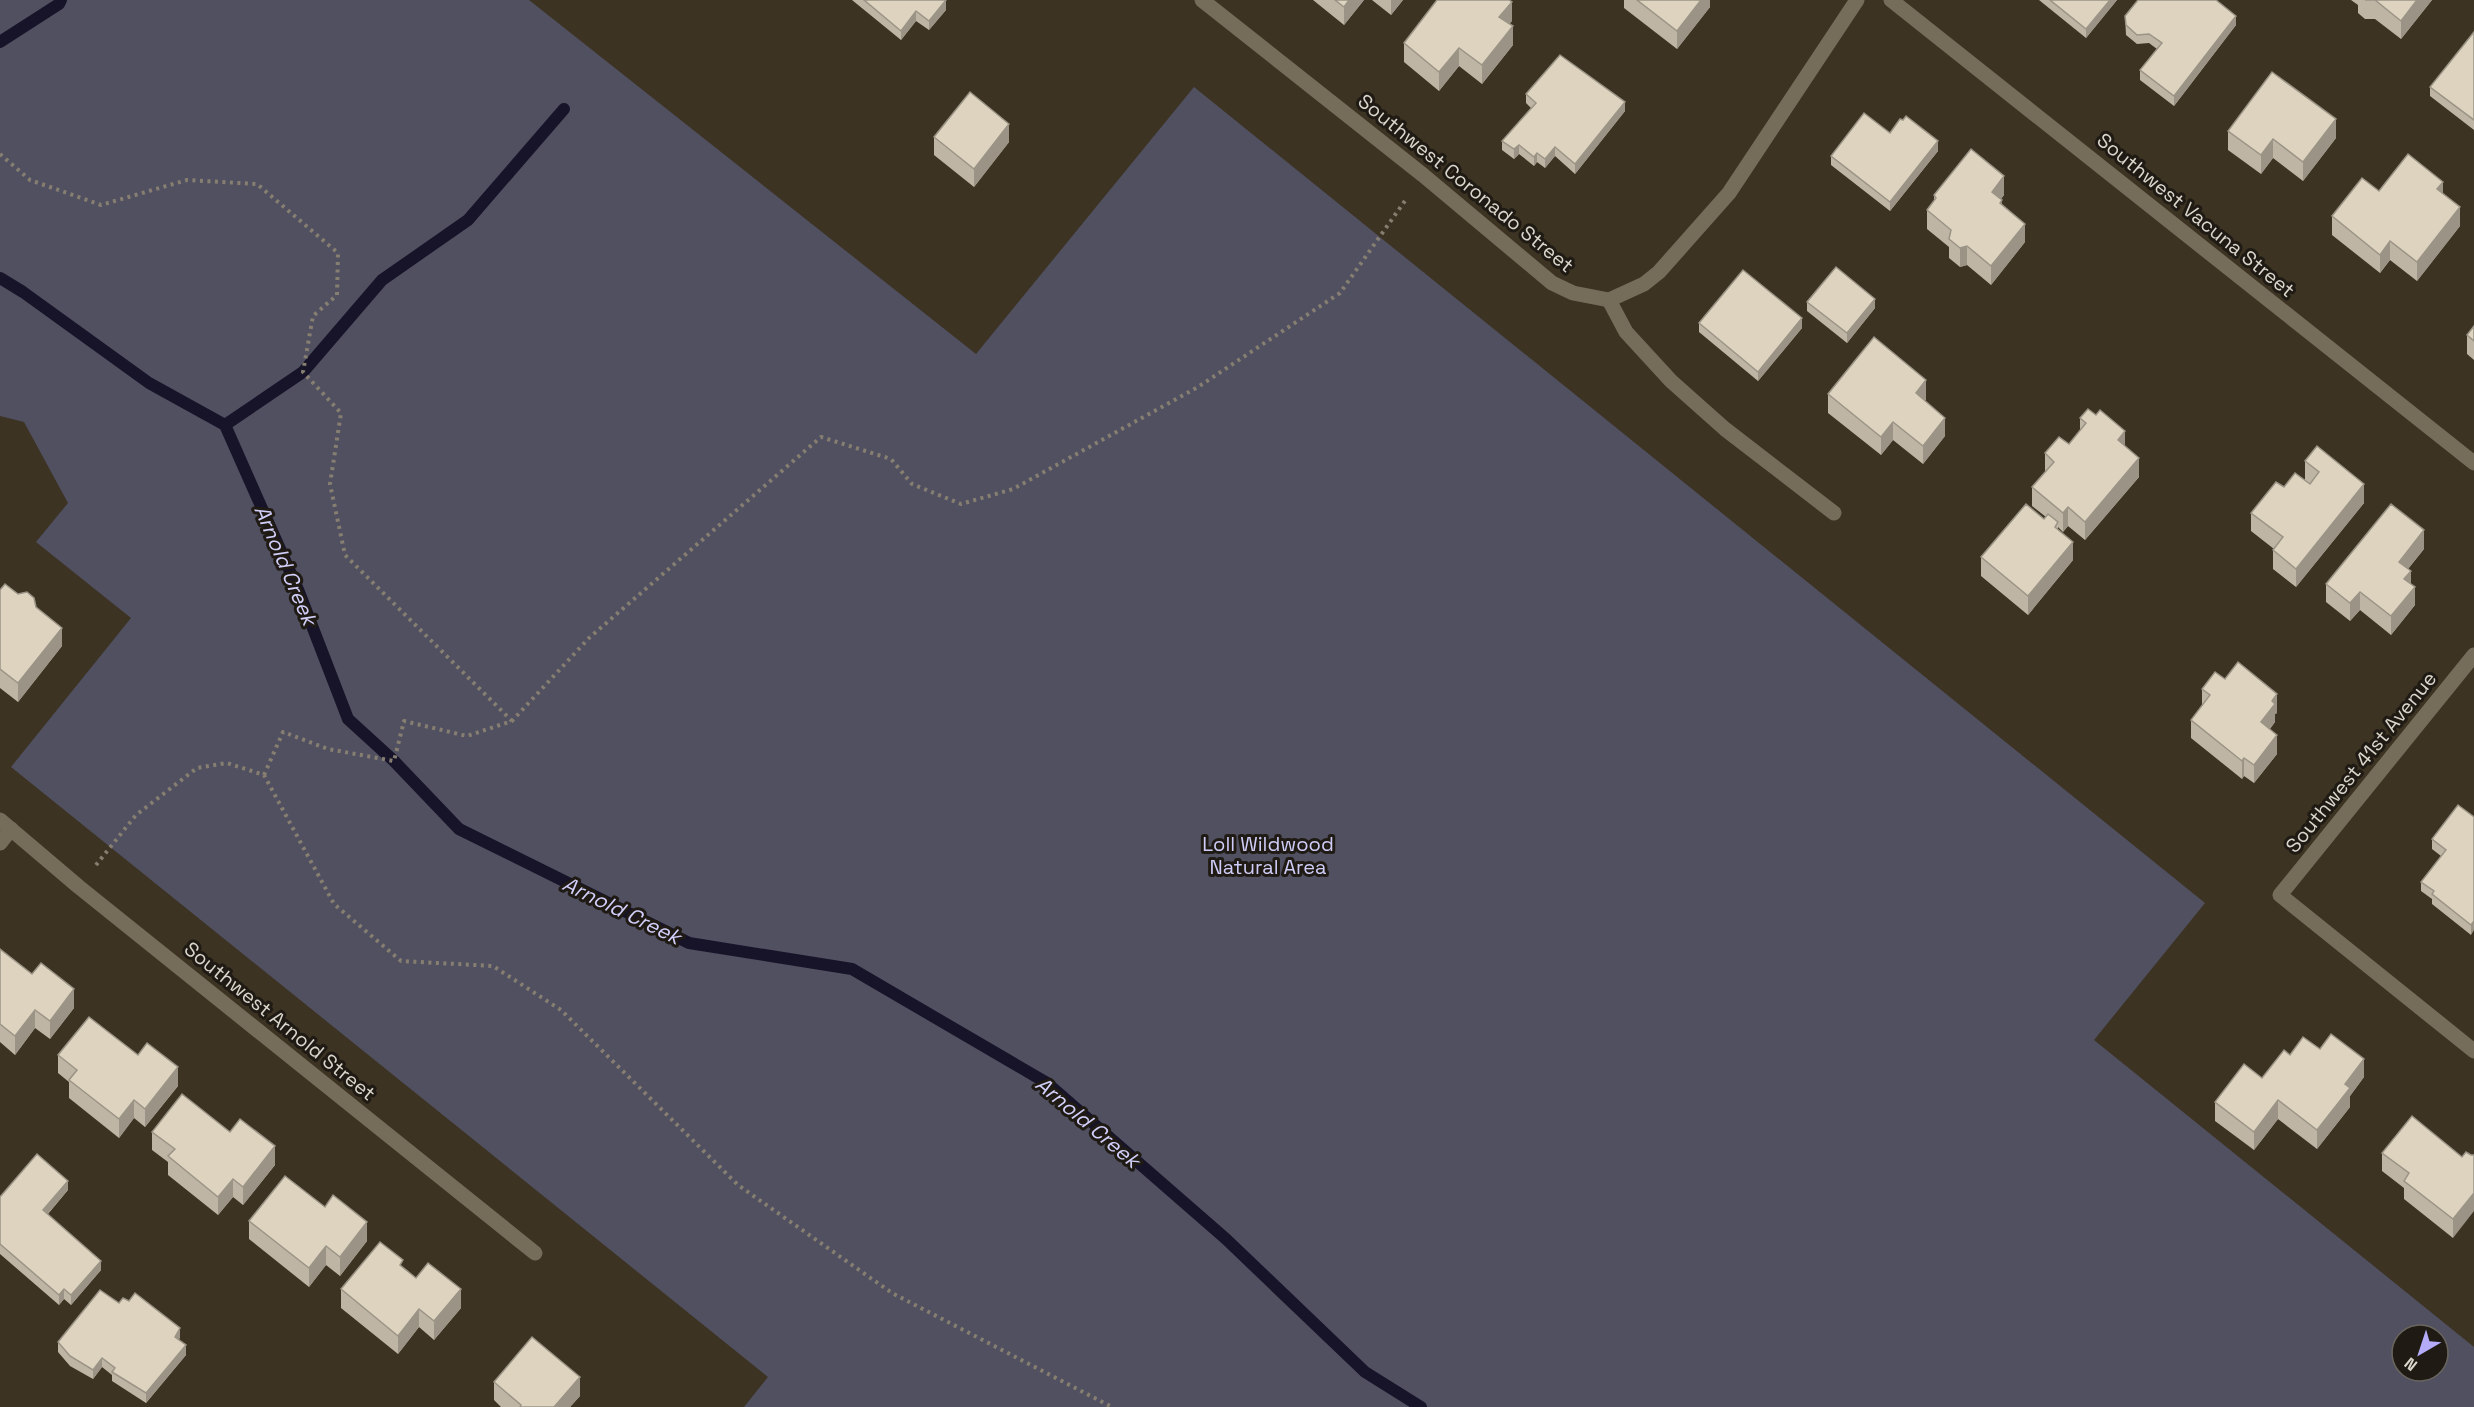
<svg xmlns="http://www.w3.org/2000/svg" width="2474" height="1407" viewBox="0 0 2474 1407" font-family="'Space Grotesk',sans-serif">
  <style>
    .green { fill: #515061; fill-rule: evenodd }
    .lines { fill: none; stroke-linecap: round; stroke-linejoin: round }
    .stream { stroke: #17142a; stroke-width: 12 }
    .path { stroke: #867f71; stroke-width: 4; stroke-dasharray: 3 4.5; stroke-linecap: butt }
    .minor { stroke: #766c5a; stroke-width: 15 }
    .wall { fill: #bfb5a4 }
    .shaded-wall { fill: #9b9486 }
    .building { fill: #ded3bf; stroke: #9b9486; stroke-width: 1.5 }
    .labels { text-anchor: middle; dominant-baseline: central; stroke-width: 6; stroke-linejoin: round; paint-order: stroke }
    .street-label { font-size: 20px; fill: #dbd6cc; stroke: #1f1b14 }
    .park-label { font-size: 20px; fill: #cfccf7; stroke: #1f1b14 }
    .water-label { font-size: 21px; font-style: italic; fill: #d2cffa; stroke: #1f1b14 }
  </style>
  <rect width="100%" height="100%" fill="#3c3323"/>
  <path class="green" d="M0,0H529L976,354L1194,87L2205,903L2094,1040L2474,1347V1407H744L768,1377L11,767L131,618L36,542L68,503L24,422L0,416ZM2402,1335H2438V1371H2402Z"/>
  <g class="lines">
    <g class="stream">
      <path d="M0,42L59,4L61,0"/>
      <path d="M0,278L23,292L149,383L225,425L299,592L348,719L394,761L459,829L689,943L852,969L1047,1083L1226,1239L1365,1372L1421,1407"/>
      <path d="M225,425L303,372L382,280L468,220L564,109"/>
    </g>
    <g class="path">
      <path d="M0,154L30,180L101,205L187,180L257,184L338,253L337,295L313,316L303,372L341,413L330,484L345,555L512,721"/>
      <path d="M264,775L283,732L328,749L394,761L404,721L467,736L512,721L589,638L821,437L891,459L912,484L961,504L1013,489L1198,387L1340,293L1407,198"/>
      <path d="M96,865L136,815L197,768L227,763L264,775L334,904L401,961L493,966L561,1010L738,1185L892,1293L1112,1407"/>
    </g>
    <g class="minor">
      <path d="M1202,0L1423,175L1552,283L1573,293L1609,300"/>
      <path d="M1891,0L2474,463"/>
      <path d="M1609,300L1644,284L1659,272L1729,193L1857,0"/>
      <path d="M1609,300L1626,332L1671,381L1725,429L1834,513"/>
      <path d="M2474,655L2280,895L2474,1051"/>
      <path d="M0,820L79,887L535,1253"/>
      <path d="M0,843L11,829"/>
    </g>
  </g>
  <g class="wall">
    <path d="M852,0H946V10L929,30L916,21L901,40Z"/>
    <path d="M1313,0H1364L1344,25Z"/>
    <path d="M1372,0H1403L1391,15Z"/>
    <path d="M1624,0H1710V7L1677,49L1624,8Z"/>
    <path d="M2039,0H2117L2086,38Z"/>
    <path d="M2351,0H2432L2401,39L2375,19H2365L2358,13V5Z"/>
    <path d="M2125,16L2236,25L2174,106L2140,80V70L2157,49L2149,43L2137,44L2126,35Z"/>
    <path d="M1512,21L1509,24L1513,45L1482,84L1459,66L1439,91L1404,62V43Z"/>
    <path d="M2474,32V130L2430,96V87Z"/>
    <path d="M1526,94L1625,111L1575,174L1555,156L1545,168L1537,162L1534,166L1519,154L1514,159L1502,150V141L1531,108L1526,103Z"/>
    <path d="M1903,120L1938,151L1890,211L1831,165V156L1890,133Z"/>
    <path d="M2228,131L2336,138L2303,181L2273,158L2261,174L2228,150Z"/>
    <path d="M934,137L1009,142L974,187L934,155Z"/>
    <path d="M2379,191L2443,194L2460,226L2417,281L2390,260L2380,273L2332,235V216Z"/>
    <path d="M1934,195H2004L2001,199L2002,205L2025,242L1991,285L1967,265L1960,267L1949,258V247L1927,229V210L1934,202Z"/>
    <path d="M1807,302L1875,308L1847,343L1807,311Z"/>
    <path d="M1699,323L1802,328L1758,381L1699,332Z"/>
    <path d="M2474,326V360L2467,354V335Z"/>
    <path d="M1828,394L1926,399L1925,401L1945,436L1923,464L1893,440L1881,455L1828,413Z"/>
    <path d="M2080,418L2125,446L2139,477L2085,540L2068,526L2063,532L2058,527V530L2073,560L2028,615L1981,576V557L2044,519L2046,517L2032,506V487L2045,472V453L2069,444L2080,431Z"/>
    <path d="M2305,461L2364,503L2296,587L2273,569V550L2274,549L2251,531V513L2284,487L2305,480Z"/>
    <path d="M2424,549L2408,569L2415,605L2391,635L2360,610L2350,621L2326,602V584Z"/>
    <path d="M0,590L18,594L36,607L62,646L18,702L0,688Z"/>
    <path d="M2225,679L2277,713L2275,714V722L2270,729L2277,754L2254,783L2244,776L2242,779L2191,738V720L2202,706V689Z"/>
    <path d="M2474,817L2471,935L2432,904V899L2421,891V882L2441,856L2432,849V839Z"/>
    <path d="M0,949L74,1008L50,1039L35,1028L15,1055L0,1042Z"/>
    <path d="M58,1055H138L178,1086L145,1127L134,1118L119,1138L69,1098V1082L58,1073Z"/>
    <path d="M2290,1055L2364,1077L2350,1096V1107L2317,1149L2278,1119L2254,1150L2215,1121V1102L2262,1078Z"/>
    <path d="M152,1132H230L275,1165L243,1205L233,1197L218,1215L168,1175V1162L152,1150Z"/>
    <path d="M2382,1153L2462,1157L2453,1238L2404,1199V1188L2382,1171Z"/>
    <path d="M68,1190L48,1214L101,1270L71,1305L64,1299L59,1305L0,1254V1197Z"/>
    <path d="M325,1207L367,1241L340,1276L326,1265L309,1287L249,1239V1221Z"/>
    <path d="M403,1268L416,1278L461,1308L434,1340L419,1327L398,1354L341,1308V1289Z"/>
    <path d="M119,1303L180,1337L179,1340L186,1355L146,1403L112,1381V1375L102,1367L93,1379L70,1366L58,1352V1342Z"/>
    <path d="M494,1382L580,1396L570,1407H501L494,1400Z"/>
  </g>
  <g class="shaded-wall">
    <path d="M946,0V10L929,30V21Z"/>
    <path d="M1349,0H1364L1344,25V7Z"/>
    <path d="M1391,0H1403L1391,15Z"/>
    <path d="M1701,0H1710V7L1677,49V31Z"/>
    <path d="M2110,0H2117L2086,38V29Z"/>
    <path d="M2417,0H2432L2401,39V21Z"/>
    <path d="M1512,2V21L1499,36V17Z"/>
    <path d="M916,11V21L901,40V31Z"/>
    <path d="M2236,16V25L2174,106V96Z"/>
    <path d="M1513,26V45L1482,84V65Z"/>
    <path d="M1459,48V66L1439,91V72Z"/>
    <path d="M1625,102V111L1575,174V164Z"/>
    <path d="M2336,119V138L2303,181V162Z"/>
    <path d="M1009,124V142L974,187V169Z"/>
    <path d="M2273,139V158L2261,174V155Z"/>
    <path d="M1938,141V151L1890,211V202Z"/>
    <path d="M1519,145V154L1514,159V149Z"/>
    <path d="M1555,147V156L1545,168V159Z"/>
    <path d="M1537,153V162L1534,166V157Z"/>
    <path d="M2004,176V195L1992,210V192Z"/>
    <path d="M2443,182V200L2437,189Z"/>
    <path d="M2460,207V226L2417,281V262Z"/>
    <path d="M2025,224V242L1991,285V266Z"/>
    <path d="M2390,241V260L2380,273V255Z"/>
    <path d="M1967,246V265L1960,267V248Z"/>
    <path d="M1875,299V308L1847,343V333Z"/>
    <path d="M1802,318V328L1758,381V372Z"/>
    <path d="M1926,380V399L1916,412V393Z"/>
    <path d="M1945,418V436L1923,464V446Z"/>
    <path d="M1893,422V440L1881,455V437Z"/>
    <path d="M2125,431V450L2118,440Z"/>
    <path d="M2139,458V477L2085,540V522Z"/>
    <path d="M2364,484V503L2296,587V569Z"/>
    <path d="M2068,507V526L2063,532V513Z"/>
    <path d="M2424,530V549L2399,580V562Z"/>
    <path d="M2073,542V560L2028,615V596Z"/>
    <path d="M2411,571V590L2404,579Z"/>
    <path d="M2415,587V605L2391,635V616Z"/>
    <path d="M2360,592V610L2350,621V603Z"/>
    <path d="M62,628V646L18,702V683Z"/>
    <path d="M2277,694V713L2275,714V722L2261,740V722L2272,701Z"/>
    <path d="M2277,735V754L2254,783V765Z"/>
    <path d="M2244,758V776L2242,779V761Z"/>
    <path d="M2474,921V930L2471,935V925Z"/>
    <path d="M74,989V1008L50,1039V1021Z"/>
    <path d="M35,1010V1028L15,1055V1036Z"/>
    <path d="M2364,1059V1077L2350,1096V1107L2317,1149V1130L2345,1084Z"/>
    <path d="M178,1067V1086L145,1127V1109Z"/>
    <path d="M134,1100V1118L119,1138V1119Z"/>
    <path d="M2278,1100V1119L2254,1150V1132Z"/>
    <path d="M275,1146V1165L243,1205V1187Z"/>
    <path d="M233,1179V1197L218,1215V1197Z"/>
    <path d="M68,1181V1190L43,1219V1210Z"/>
    <path d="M2474,1193V1211L2453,1238V1219Z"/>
    <path d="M367,1222V1241L340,1276V1257Z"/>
    <path d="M326,1246V1265L309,1287V1268Z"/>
    <path d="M101,1261V1270L71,1305V1295Z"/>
    <path d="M64,1289V1299L59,1305V1295Z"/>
    <path d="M461,1289V1308L434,1340V1321Z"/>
    <path d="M419,1309V1327L398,1354V1336Z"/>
    <path d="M180,1328V1337L175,1346V1337Z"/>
    <path d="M186,1345V1355L146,1403V1393Z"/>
    <path d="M102,1358V1367L93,1379V1370Z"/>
    <path d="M580,1377V1396L570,1407H554Z"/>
  </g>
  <g class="building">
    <path d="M864,0H946L929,21L916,11L901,31Z"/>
    <path d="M1335,0H1349L1344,7Z"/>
    <path d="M1437,0H1509L1512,2L1499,17L1513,26L1482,65L1459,48L1439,72L1404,43Z"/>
    <path d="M1637,0H1701L1677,31Z"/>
    <path d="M2050,0H2110L2086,29Z"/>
    <path d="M2138,0H2216L2236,16L2174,96L2140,70L2162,43L2149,34L2137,35L2126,25L2125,16Z"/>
    <path d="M2365,0H2417L2401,21L2375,0Z"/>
    <path d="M2474,32V120L2430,87Z"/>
    <path d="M1560,55L1625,102L1575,164L1555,147L1545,159L1537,153L1534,157L1519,145L1514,149L1502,141L1536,103L1526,94Z"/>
    <path d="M2272,72L2336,119L2303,162L2273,139L2261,155L2228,131Z"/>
    <path d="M970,92L1009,124L974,169L934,137Z"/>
    <path d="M1864,113L1890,133L1900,119L1903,120L1906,116L1938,141L1890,202L1831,156Z"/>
    <path d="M1971,149L2004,176L1992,192L2002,200L2000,203L2025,224L1991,266L1967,246L1960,248L1949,239L1951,230L1927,210L1936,198L1934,195Z"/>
    <path d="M2408,154L2443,182L2437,189L2460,207L2417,262L2390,241L2380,255L2332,216L2362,178L2379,191Z"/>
    <path d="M1836,267L1875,299L1847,333L1807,302Z"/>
    <path d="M1743,270L1802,318L1758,372L1699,323Z"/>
    <path d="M2474,326V341L2467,335Z"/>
    <path d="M1874,337L1926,380L1916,393L1945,418L1923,446L1893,422L1881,437L1828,394Z"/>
    <path d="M2088,409L2096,415L2100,410L2125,431L2118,440L2139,458L2085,522L2068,507L2063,513L2032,487L2054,462L2045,453L2059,437L2069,444L2086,423L2080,418Z"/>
    <path d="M2317,446L2364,484L2296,569L2273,550L2283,537L2251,513L2276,482L2284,487L2295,473L2310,484L2319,472L2305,461Z"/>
    <path d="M2026,504L2044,519L2048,514L2058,522L2055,527L2073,542L2028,596L1981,557Z"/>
    <path d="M2391,504L2424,530L2399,562L2411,571L2404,579L2415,587L2391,616L2360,592L2350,603L2326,584Z"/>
    <path d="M5,584L18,594L27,592L34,598L36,607L62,628L18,683L0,669V590Z"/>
    <path d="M2238,662L2277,694L2272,701L2275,704L2261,722L2277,735L2254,765L2244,758L2242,761L2191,720L2210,695L2202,689L2215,672L2225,679Z"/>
    <path d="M2458,805L2474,817V921L2471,925L2432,894L2434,891L2421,882L2446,850L2432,839Z"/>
    <path d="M0,949L32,974L41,963L74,989L50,1021L35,1010L15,1036L0,1024Z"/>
    <path d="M89,1017L138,1055L147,1043L178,1067L145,1109L134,1100L119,1119L69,1080L77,1070L58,1055Z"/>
    <path d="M2331,1034L2364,1059L2345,1084L2350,1088L2317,1130L2278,1100L2254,1132L2215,1102L2244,1064L2262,1078L2284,1050L2290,1055L2303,1037L2320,1049Z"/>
    <path d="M182,1094L230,1132L240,1119L275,1146L243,1187L233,1179L218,1197L168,1156L175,1149L152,1132Z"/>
    <path d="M2412,1116L2462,1157L2466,1152L2471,1155H2474V1193L2453,1219L2404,1181L2409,1173L2382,1153Z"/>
    <path d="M37,1154L68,1181L43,1210L101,1261L71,1295L64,1289L59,1295L0,1244V1197Z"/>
    <path d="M285,1176L325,1207L333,1195L367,1222L340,1257L326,1246L309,1268L249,1221Z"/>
    <path d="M380,1242L403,1260L400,1265L416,1278L428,1263L461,1289L434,1321L419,1309L398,1336L341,1289Z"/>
    <path d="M100,1290L119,1303L123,1298L129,1301L135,1293L180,1328L175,1337L186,1345L146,1393L112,1372L115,1368L102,1358L93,1370L70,1356L58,1342Z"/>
    <path d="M532,1337L580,1377L554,1407H520L521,1405L494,1382Z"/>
  </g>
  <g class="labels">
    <g class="street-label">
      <text transform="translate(1466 183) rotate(39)">Southwest Coronado Street</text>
      <text transform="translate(2196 215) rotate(39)">Southwest Vacuna Street</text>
      <text transform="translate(2361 762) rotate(-51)">Southwest 41st Avenue</text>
      <text transform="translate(280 1021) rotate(39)">Southwest Arnold Street</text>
    </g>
    <g class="park-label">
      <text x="1268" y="844">Loll Wildwood<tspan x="1268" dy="23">Natural Area</tspan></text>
    </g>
    <g class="water-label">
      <text transform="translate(286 565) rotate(67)">Arnold Creek</text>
      <text transform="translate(622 910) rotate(26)">Arnold Creek</text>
      <text transform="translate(1088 1122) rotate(40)">Arnold Creek</text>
    </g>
  </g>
  <g transform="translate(2420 1353) rotate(219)"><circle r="28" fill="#1f1b14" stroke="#6a665e" stroke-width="1.5"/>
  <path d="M0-4.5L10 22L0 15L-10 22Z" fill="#b4acf9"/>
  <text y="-9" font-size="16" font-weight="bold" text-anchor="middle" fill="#dbd6cc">N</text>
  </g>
</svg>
